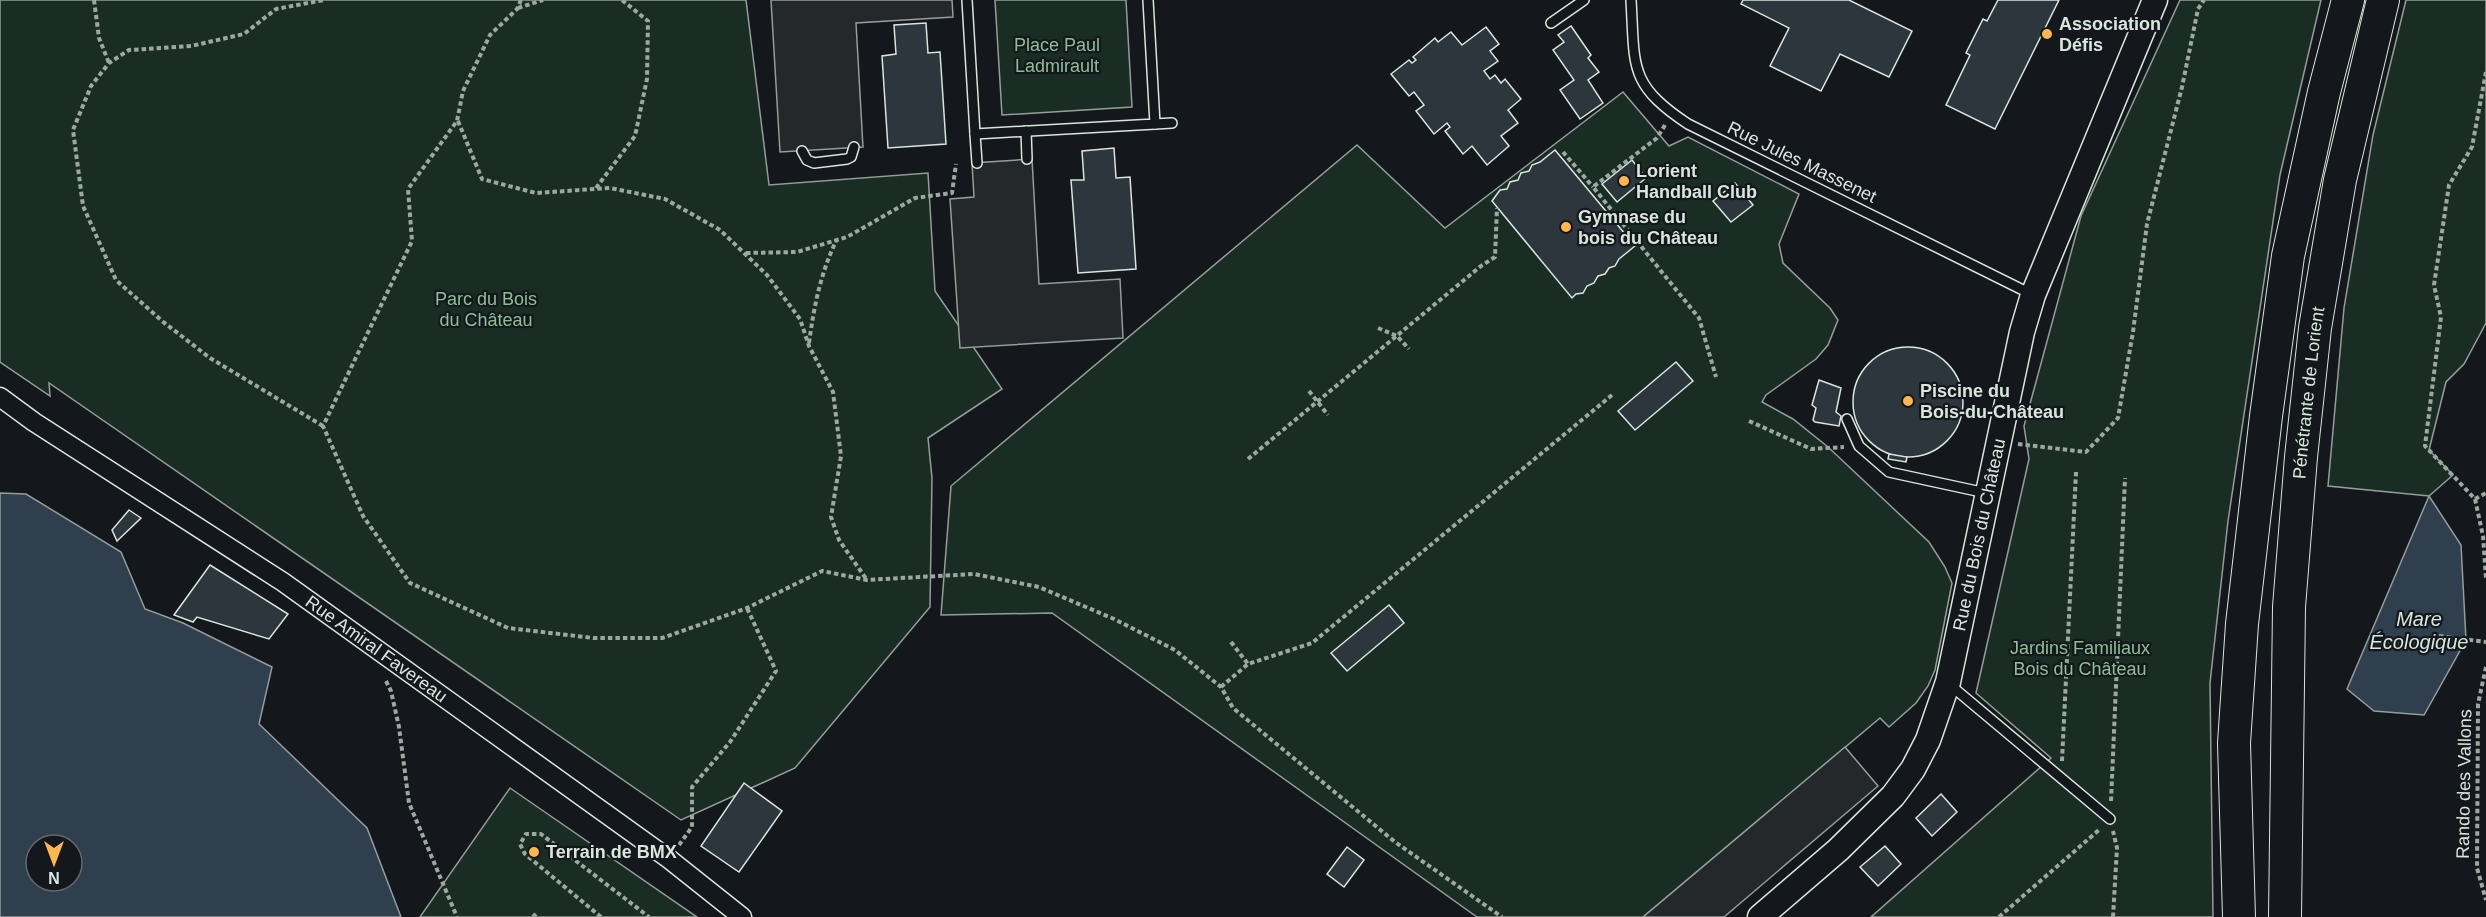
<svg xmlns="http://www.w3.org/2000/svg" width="2486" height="917" viewBox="0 0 2486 917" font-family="Arial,sans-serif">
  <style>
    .green { fill: #1a2d24; stroke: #939e99; stroke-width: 1.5 }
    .parking { fill: #24282b; stroke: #939e99; stroke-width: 1.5 }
    .water { fill: #2f3f4d; stroke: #939e99; stroke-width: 1.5; fill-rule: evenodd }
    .building { fill: #2c363c; stroke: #d8e6dc; stroke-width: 1.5 }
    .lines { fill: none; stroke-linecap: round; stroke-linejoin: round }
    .service-casing { stroke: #d8e6dc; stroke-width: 12 }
    .minor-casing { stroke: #d8e6dc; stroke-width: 21 }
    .tertiary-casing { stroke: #d8e6dc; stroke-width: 27 }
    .trunk-casing { stroke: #d8e6dc; stroke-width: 34 }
    .path { stroke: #9da8a2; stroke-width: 4; stroke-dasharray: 4.5 3; stroke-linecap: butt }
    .service { stroke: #14181c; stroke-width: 9 }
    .minor { stroke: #14181c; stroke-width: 18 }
    .tertiary { stroke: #14181c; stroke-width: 24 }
    .trunk { stroke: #14181c; stroke-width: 32 }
    .poi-dot { fill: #ffb74d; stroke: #14181c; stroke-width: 2 }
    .labels { text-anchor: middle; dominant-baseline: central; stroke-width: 4.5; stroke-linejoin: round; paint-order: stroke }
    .poi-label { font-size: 18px; font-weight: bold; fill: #d8e6dc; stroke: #14181c; text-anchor: start }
    .park-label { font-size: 18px; fill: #8ac095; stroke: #14181c }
    .street-label { font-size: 18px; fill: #d8e6dc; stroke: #14181c }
    .water-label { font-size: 20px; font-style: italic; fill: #d8e6dc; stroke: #14181c }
  </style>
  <rect width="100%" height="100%" fill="#14181c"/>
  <g class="green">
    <path d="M0,0H746L769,185L928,173L935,291L1002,389L928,438L932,478L930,607L795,768L681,820L49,383L50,396L0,362Z"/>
    <path d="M995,0H1126L1132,107L1002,115Z"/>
    <path d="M2180,0H2321L2280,175L2228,521L2210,683L2213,917H1871L2051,758L1976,693L2029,459L2024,426L2081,216Z"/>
    <path d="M2406,0H2486V323L2464,364L2446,382L2429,450L2453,475L2429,496L2328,486L2344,308L2373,135Z"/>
    <path d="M1623,92L1669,146L1688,137L1799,194L1779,244L1783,263L1830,308L1838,320L1828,345L1816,359L1766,395L1762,402L1793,419L1828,447L1929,542L1945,567L1952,583L1935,670L1928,686L1916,703L1889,727L1880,718L1643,917H1477L1052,613L941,615L951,486L1357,145L1445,228Z"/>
    <path d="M510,788L697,917H420Z"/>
  </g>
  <g class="parking">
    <path d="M771,0H952L953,17L856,23L863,147L780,152Z"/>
    <path d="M1032,159L1039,284L1120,279L1123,338L960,348L950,199L974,197L972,163Z"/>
    <path d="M1845,747L1878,786L1724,917H1643Z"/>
  </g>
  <g class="water">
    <path d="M0,493L26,494L121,552L145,609L183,623L272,667L259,724L367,828L401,917H0ZM36,845H72V881H36Z"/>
    <path d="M2429,496L2461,545L2466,640L2424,715L2374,711L2347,689Z"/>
  </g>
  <g class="building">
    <path d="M1743,0H1849L1912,31L1889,77L1840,54L1821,91L1770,66L1789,28L1741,4Z"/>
    <path d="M1998,0H2059L1995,129L1946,105L1970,55L1966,53L1983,19L1987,21Z"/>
    <path d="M926,23L928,53L940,52L946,144L888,148L882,56L896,54L894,25Z"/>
    <path d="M1571,26L1591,55L1588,58L1599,72L1588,80L1603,103L1580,119L1560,90L1574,80L1553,50L1564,42L1558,35Z"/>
    <path d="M1486,27L1499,44L1490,51L1498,61L1484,71L1490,79L1495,75L1501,83L1505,79L1521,99L1508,110L1518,123L1501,136L1509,146L1487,165L1472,146L1463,154L1445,131L1450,127L1447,123L1434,134L1416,111L1424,105L1414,92L1409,96L1391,74L1409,60L1412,63L1416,60L1413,57L1435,38L1438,42L1451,32L1462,45Z"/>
    <path d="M1114,148L1116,178L1130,177L1136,269L1078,273L1071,180H1084L1082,151Z"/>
    <path d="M1555,150L1635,246L1619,259L1615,266L1609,268L1605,274L1598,276L1594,283L1587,286L1583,293L1576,294L1572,298L1492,201L1500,190L1507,189L1510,182L1518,180L1521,173L1529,171L1532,165L1540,162Z"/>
    <path d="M1632,160L1646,178L1617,202L1602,184Z"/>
    <path d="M1735,183L1753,205L1731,222L1713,201Z"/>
    <circle cx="1908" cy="402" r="55"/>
    <path d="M1676,362L1693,381L1635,430L1618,411Z"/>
    <path d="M1819,380L1841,388L1836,412L1841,416L1839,426L1815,422L1813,420L1816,408L1812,405Z"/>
    <path d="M1889,454L1907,457L1906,462L1888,459Z"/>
    <path d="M129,510L141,518L117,541L112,530Z"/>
    <path d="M210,565L288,614L269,639L197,617L193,622L174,615Z"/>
    <path d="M1389,605L1404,623L1347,671L1331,653Z"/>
    <path d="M744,783L782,811L739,872L701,846Z"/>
    <path d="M1941,794L1957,812L1932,836L1916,818Z"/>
    <path d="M1885,846L1901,864L1878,886L1860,867Z"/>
    <path d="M1347,847L1364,860L1344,887L1327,874Z"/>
  </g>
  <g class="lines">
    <g class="service-casing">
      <g id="service">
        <path d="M967,0L975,134L1155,124L1148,0"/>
        <path d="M1631,0C1635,67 1628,84 1688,124L2033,295"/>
        <path d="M1551,23L1584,0"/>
        <path d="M1155,124L1172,123"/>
        <path d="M1026,131L1027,159"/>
        <path d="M975,134L977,163"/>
        <path d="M802,151L807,160L814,163L847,159L851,157L854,147"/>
        <path d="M1847,419L1859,446L1889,472L1986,493"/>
        <path d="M1949,684L2110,819"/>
      </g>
    </g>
    <g class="minor-casing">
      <g id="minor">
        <path id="s1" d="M0,397L34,422L283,582L669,859L742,917"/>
      </g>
    </g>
    <g class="tertiary-casing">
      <g id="tertiary">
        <path id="s2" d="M1760,917L1838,850L1893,796L1913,769L1928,740L1948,682L2022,332L2033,295L2155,0"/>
      </g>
    </g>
    <g class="trunk-casing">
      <g id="trunk">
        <path d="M2239,917L2234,743L2242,624L2266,416L2288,256L2324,92L2348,0"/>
        <path id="s3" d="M2285,917L2289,607L2301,457L2315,328L2340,180L2383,0"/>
      </g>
    </g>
    <g class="path">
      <path d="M94,0L99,38L109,63"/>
      <path d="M521,0L517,9L490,35L463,91L457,121L408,189L412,241L323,426L363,516L410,583L508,628L593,638H662L747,608L822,571L867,580L974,574L1039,587L1114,619L1175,650L1221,687L1233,708L1395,842L1502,917"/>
      <path d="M518,8L543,0"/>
      <path d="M2486,72L2472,147L2449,185L2434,285L2441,317L2425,446L2475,499L2483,536L2486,579"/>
      <path d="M458,121L482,179L536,193L610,188L665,199L720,230L767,275L800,319L809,346L833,392L841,456L831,517L839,540L867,580"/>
      <path d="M1665,125L1657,138L1593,187L1699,318L1716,377"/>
      <path d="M1563,152L1593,187"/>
      <path d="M596,188L635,136L647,79L648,21L622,0"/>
      <path d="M746,253L797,252L847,237L915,198L952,193L956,164"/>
      <path d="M1378,328L1397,336L1409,349"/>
      <path d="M809,343C814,307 820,275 836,241"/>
      <path d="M1309,391L1328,415"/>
      <path d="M1749,421L1811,449L1844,447"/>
      <path d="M323,426L210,358L162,321L116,280L83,206L73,130L91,86L109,63L129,50L191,46L244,34L276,9L324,0"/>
      <path d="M2018,444L2086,452L2118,418L2133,332L2147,224L2182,87L2198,9L2204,0"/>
      <path d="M1248,459L1481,266L1495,257L1497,208"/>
      <path d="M2475,499L2486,493"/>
      <path d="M2439,636L2486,642"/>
      <path d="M1231,642L1248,664"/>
      <path d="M2486,667L2478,704L2477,868L2486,900"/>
      <path d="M386,681L391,691L399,727L409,803L457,917"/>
      <path d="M1221,687L1248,664L1312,643L1612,395"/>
      <path d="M2062,761L2076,472"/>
      <path d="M2111,801L2125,478"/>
      <path d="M679,845L692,827V787L730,742L776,671L747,608"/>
      <path d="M533,914L536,917"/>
      <path d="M601,917L525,854L520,844L526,834H541L649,917"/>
      <path d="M1999,917L2100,829"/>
      <path d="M2113,917L2117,848L2113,831"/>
    </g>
    <use href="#service" class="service"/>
    <use href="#minor" class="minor"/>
    <use href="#tertiary" class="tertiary"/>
    <use href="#trunk" class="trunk"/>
  </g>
  <g class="poi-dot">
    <circle cx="2047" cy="34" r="6"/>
    <circle cx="1624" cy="181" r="6"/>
    <circle cx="1566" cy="227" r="6"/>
    <circle cx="1908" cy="401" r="6"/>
    <circle cx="534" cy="852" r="6"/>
  </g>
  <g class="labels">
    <g class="poi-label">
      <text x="2059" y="24">Association<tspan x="2059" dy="21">Défis</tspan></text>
      <text x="1636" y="171">Lorient<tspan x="1636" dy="21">Handball Club</tspan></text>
      <text x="1578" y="217">Gymnase du<tspan x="1578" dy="21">bois du Château</tspan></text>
      <text x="1920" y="391">Piscine du<tspan x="1920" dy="21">Bois-du-Château</tspan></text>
      <text x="546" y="852">Terrain de BMX</text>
    </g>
    <g class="park-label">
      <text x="1057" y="45">Place Paul<tspan x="1057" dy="21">Ladmirault</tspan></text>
      <text x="486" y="299">Parc du Bois<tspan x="486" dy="21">du Château</tspan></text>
      <text x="2080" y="648">Jardins Familiaux<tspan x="2080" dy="21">Bois du Château</tspan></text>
    </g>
    <g class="street-label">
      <text transform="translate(1802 162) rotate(26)">Rue Jules Massenet</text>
      <text stroke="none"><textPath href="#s3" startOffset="525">Pénétrante de Lorient</textPath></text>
      <text stroke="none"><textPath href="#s2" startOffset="458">Rue du Bois du Château</textPath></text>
      <text stroke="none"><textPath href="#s1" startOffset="453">Rue Amiral Favereau</textPath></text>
      <text transform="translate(2464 784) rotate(-89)">Rando des Vallons</text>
    </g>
    <g class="water-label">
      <text x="2419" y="619">Mare<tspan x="2419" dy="23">Écologique</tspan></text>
    </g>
  </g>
  <g transform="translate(54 863) rotate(180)"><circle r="28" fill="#14181c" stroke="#626a69" stroke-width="1.5"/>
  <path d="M0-4.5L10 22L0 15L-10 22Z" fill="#ffb74d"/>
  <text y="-9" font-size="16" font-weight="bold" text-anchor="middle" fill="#d8e6dc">N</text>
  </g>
</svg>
